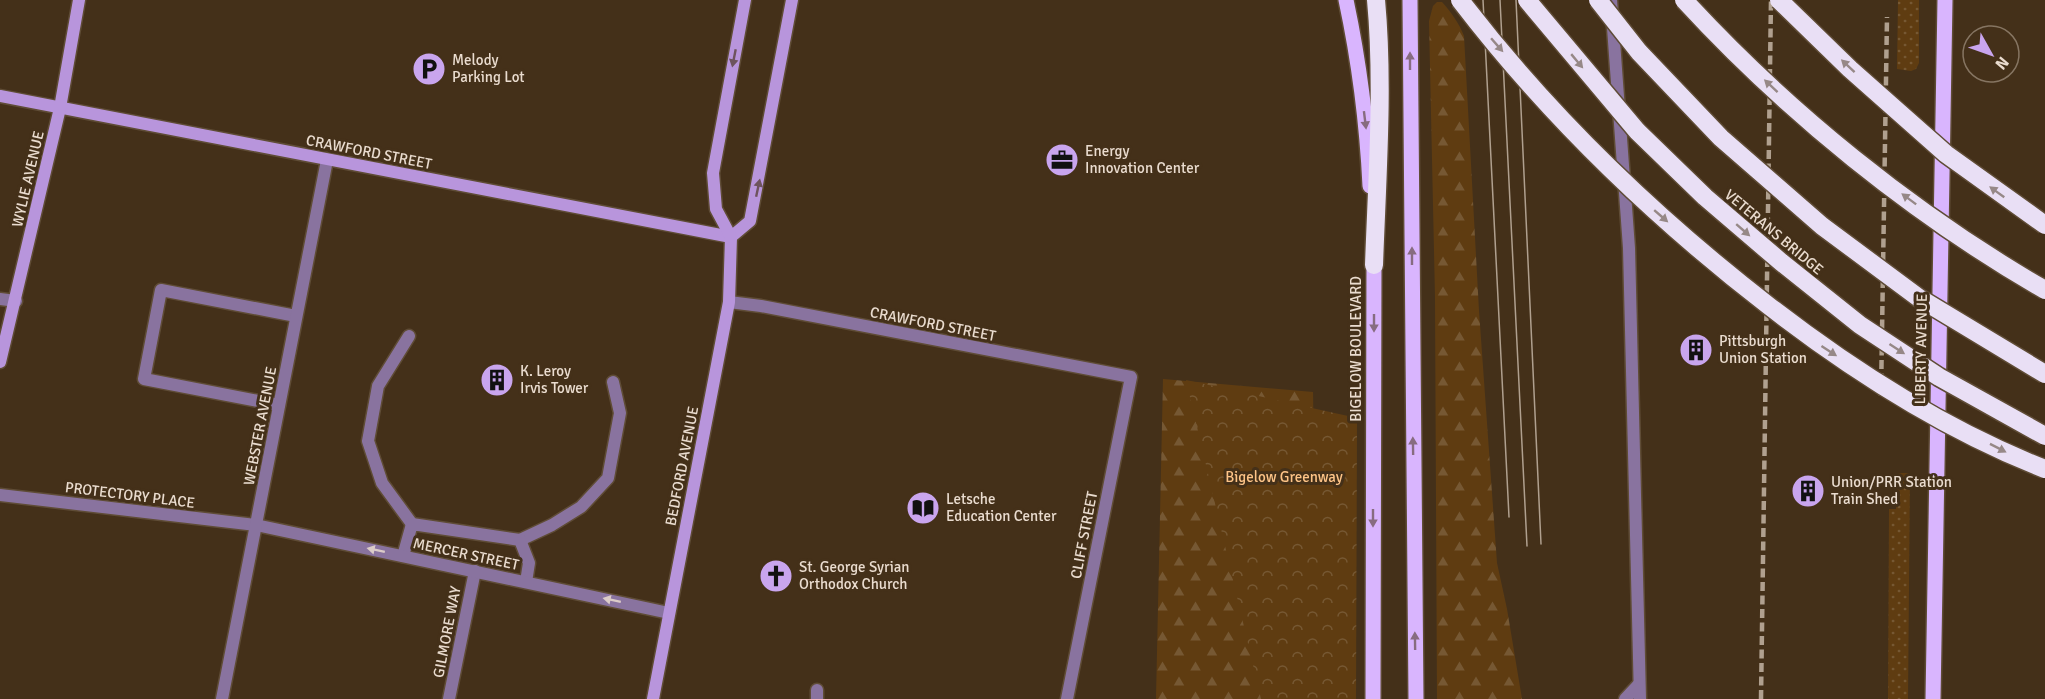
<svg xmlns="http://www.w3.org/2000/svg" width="2045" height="699" viewBox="0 0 2045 699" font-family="Signika,sans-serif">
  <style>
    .grass { fill: url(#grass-dots) }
    .forest { fill: url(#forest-firs) }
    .park { fill: url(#park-crowns) }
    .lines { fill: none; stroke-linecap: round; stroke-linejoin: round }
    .lane-casing { stroke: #5f4c36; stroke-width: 15 }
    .street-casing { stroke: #5f4c36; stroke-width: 15 }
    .secondary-casing { stroke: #5f4c36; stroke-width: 15 }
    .primary-casing { stroke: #5f4c36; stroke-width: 18 }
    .highway-casing { stroke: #5f4c36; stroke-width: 21 }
    .lane { stroke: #89739f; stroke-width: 12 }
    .street { stroke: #89739f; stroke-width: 12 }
    .secondary { stroke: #b895dc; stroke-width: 12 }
    .primary { stroke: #d9b5fe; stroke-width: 15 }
    .highway { stroke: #e9dff5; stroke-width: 18 }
    .tram { stroke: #b0a08f; stroke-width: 1.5 }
    .rail { stroke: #b0a08f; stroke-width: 4.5; stroke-dasharray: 9 4.5; stroke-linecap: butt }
    .highway-bridge-casing { stroke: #5f4c36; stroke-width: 21; stroke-linecap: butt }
    .highway-bridge { stroke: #e9dff5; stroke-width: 18 }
    .oneway { fill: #968887 }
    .oneway2 { fill: #6d535d }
    .oneway3 { fill: #876c80 }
    .oneway4 { fill: #dbccc8 }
    .labels { text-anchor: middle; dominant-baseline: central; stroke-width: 6; stroke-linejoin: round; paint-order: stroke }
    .poi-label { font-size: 15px; fill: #eadccf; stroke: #443019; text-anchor: start }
    .street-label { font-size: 15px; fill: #eadccf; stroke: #443019 }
    .park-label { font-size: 15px; fill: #fec487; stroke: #443019 }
  </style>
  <defs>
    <pattern id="grass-dots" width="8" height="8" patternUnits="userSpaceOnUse" patternTransform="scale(1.5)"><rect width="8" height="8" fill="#5f3c11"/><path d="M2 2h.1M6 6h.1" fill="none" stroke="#765833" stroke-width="1.8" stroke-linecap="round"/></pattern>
    <pattern id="forest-firs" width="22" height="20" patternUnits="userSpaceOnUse" patternTransform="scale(1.5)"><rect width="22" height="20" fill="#5f3c11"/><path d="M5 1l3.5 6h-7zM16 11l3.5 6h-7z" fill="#765833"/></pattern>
    <pattern id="park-crowns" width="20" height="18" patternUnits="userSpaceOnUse" patternTransform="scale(1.5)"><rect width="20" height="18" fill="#5f3c11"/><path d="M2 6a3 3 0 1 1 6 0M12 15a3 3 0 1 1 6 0" fill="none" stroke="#765833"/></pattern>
  </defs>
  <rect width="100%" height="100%" fill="#443019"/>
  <g class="grass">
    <path d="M1898,0H1919V63L1916,69L1911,71L1897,69Z"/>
    <path d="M1897,473H1910L1908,699H1888L1889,509H1896Z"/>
  </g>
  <g class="forest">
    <path d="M1437,2H1442C1451,12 1459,23 1464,36L1479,311L1497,563L1507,609L1522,699H1437L1435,296L1429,21L1433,6Z"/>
    <path d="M1163,379L1313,392L1318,699H1156Z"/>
  </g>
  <path class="park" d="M1186,380L1357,418L1356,699H1261Z"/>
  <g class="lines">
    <g class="lane-casing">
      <g id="lane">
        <path d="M1611,0L1629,248L1640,699"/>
        <path d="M0,299L16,301"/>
        <path d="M409,336L378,386L368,441L382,483L412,524"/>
        <path d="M279,405L144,379L161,290L296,316"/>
        <path d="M520,540L552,525L581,507L608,478L620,413L613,382"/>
        <path d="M403,556L412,524L520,540L529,563L526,582"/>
        <path d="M449,699L475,571"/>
        <path d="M817,699V690"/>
        <path d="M1625,699L1639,684"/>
      </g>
    </g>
    <g class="street-casing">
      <g id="street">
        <path d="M729,302L761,306L1131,377L1067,699"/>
        <path d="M0,495L256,525L669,613"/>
        <path d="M222,699L327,160"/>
      </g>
    </g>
    <g class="secondary-casing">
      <g id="secondary">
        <path d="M0,96L731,237"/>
        <path d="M731,237L750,221L792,0"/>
        <path d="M0,362L60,108L79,0"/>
        <path d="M653,699L729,302L731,237L716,209L713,173L745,0"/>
      </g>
    </g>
    <g class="primary-casing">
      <g id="primary">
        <path d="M1346,0C1359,61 1367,124 1370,186"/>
        <path d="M1410,0L1416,699"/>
        <path d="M1373,699L1374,255"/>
        <path d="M1933,699L1945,0"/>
      </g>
    </g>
    <g class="highway-casing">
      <path id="highway" d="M1374,265C1377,179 1384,85 1376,0"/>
    </g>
    <use href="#lane" class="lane"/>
    <use href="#street" class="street"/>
    <use href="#secondary" class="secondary"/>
    <use href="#primary" class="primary"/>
    <use href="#highway" class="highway"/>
    <g class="tram">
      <path d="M1483,0L1509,517"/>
      <path d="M1500,0L1527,546"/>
      <path d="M1516,0L1541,544"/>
    </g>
    <g class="rail">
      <path d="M1881,396L1887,17"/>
      <path d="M1761,699L1771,0"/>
    </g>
    <g class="highway-bridge-casing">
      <g id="highway-bridge">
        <path d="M1460,0C1548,115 1654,217 1769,306C1853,371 1945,430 2045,469"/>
        <path d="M1527,0L1637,131L1705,197L1781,262L1860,325L1939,377L2045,436"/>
        <path d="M1598,0L1639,52L1721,138L1822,226L1919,298L2045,374"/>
        <path d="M1684,0C1787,112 1913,214 2045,290"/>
        <path d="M1779,0L1850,69L1946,154L2045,225"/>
      </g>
    </g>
    <use href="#highway-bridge" class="highway-bridge"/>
  </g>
  <defs><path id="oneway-solid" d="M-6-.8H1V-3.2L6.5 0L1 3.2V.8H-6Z" transform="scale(1.5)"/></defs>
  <g class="oneway">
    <use href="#oneway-solid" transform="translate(1497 45) rotate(49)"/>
    <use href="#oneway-solid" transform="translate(1577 61) rotate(50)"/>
    <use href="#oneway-solid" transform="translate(1848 66) rotate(-137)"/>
    <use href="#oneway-solid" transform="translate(1771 86) rotate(-137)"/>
    <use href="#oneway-solid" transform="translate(1997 192) rotate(-144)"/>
    <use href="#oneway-solid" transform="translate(1909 199) rotate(-143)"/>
    <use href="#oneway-solid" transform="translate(1661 216) rotate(41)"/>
    <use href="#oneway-solid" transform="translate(1743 230) rotate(41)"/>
    <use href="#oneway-solid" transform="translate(1897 349) rotate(33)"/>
    <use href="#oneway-solid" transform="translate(1829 351) rotate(33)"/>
    <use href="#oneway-solid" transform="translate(1998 448) rotate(27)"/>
  </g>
  <g class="oneway2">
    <use href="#oneway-solid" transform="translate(734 58) rotate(101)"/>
    <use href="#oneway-solid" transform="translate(758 188) rotate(-78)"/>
  </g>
  <g class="oneway3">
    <use href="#oneway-solid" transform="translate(1410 61) rotate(-90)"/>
    <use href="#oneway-solid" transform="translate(1365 120) rotate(83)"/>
    <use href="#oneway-solid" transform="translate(1412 256) rotate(-90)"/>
    <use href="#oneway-solid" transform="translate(1374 323) rotate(90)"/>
    <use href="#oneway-solid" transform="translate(1413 446) rotate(-91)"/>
    <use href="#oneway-solid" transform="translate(1373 518) rotate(90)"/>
    <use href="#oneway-solid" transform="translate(1415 641) rotate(-91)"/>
  </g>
  <g class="oneway4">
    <use href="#oneway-solid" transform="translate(376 550) rotate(-168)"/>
    <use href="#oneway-solid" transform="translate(612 600) rotate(-168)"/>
  </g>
  <defs>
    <g id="parking-disc" transform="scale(1.725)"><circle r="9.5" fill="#c9a5ee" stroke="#443019"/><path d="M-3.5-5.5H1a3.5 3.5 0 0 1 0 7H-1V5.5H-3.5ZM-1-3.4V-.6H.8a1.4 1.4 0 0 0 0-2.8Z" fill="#111"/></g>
    <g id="office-disc" transform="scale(1.725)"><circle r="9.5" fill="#c9a5ee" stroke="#443019"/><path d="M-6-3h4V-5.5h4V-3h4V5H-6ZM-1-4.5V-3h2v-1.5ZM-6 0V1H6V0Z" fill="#111"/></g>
    <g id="building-disc" transform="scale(1.725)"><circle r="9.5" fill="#c9a5ee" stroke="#443019"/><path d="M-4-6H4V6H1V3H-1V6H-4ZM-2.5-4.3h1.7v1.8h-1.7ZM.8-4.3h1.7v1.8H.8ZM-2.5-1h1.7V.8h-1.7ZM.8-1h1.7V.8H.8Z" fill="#111"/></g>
    <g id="library-disc" transform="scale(1.725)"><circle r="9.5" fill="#c9a5ee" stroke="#443019"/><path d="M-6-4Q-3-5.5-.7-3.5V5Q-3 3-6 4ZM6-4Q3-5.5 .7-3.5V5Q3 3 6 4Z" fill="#111"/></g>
    <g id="church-disc" transform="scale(1.725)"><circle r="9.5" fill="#c9a5ee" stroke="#443019"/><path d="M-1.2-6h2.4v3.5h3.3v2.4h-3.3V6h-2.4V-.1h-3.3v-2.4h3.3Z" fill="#111"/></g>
  </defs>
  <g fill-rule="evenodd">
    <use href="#parking-disc" x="429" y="69"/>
    <use href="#office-disc" x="1062" y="160"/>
    <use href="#building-disc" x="1696" y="350"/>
    <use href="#building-disc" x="497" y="380"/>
    <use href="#building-disc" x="1808" y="491"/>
    <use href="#library-disc" x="923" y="508"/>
    <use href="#church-disc" x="776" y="576"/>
  </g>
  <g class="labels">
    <g class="poi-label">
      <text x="452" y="60">Melody<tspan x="452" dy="17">Parking Lot</tspan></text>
      <text x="1085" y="151">Energy<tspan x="1085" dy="17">Innovation Center</tspan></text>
      <text x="1719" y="341">Pittsburgh<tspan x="1719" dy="17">Union Station</tspan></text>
      <text x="520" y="371">K. Leroy<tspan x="520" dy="17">Irvis Tower</tspan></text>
      <text x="1831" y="482">Union/PRR Station<tspan x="1831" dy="17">Train Shed</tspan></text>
      <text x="946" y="499">Letsche<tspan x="946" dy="17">Education Center</tspan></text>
      <text x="799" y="567">St. George Syrian<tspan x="799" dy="17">Orthodox Church</tspan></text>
    </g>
    <g class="street-label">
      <text transform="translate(369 152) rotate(11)">CRAWFORD STREET</text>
      <text transform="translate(28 179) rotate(-77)">WYLIE AVENUE</text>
      <text transform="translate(1774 232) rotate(40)">VETERANS BRIDGE</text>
      <text transform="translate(933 324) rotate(11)">CRAWFORD STREET</text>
      <text transform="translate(1356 349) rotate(-90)">BIGELOW BOULEVARD</text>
      <text transform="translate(1921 349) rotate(-89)">LIBERTY AVENUE</text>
      <text transform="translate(260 426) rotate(-79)">WEBSTER AVENUE</text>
      <text transform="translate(682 466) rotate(-79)">BEDFORD AVENUE</text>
      <text transform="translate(130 495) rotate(7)">PROTECTORY PLACE</text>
      <text transform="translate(1084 535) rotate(-79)">CLIFF STREET</text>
      <text transform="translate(466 554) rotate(12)">MERCER STREET</text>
      <text transform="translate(447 632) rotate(-79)">GILMORE WAY</text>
    </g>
    <g class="park-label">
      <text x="1284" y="477">Bigelow Greenway</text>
    </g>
  </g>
  <g transform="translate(1991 54) rotate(130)"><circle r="28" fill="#443019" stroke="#867562" stroke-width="1.5"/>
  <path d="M0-4.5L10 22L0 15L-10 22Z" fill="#c9a5ee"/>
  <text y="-9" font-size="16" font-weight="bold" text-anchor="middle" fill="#eadccf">N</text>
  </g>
</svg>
